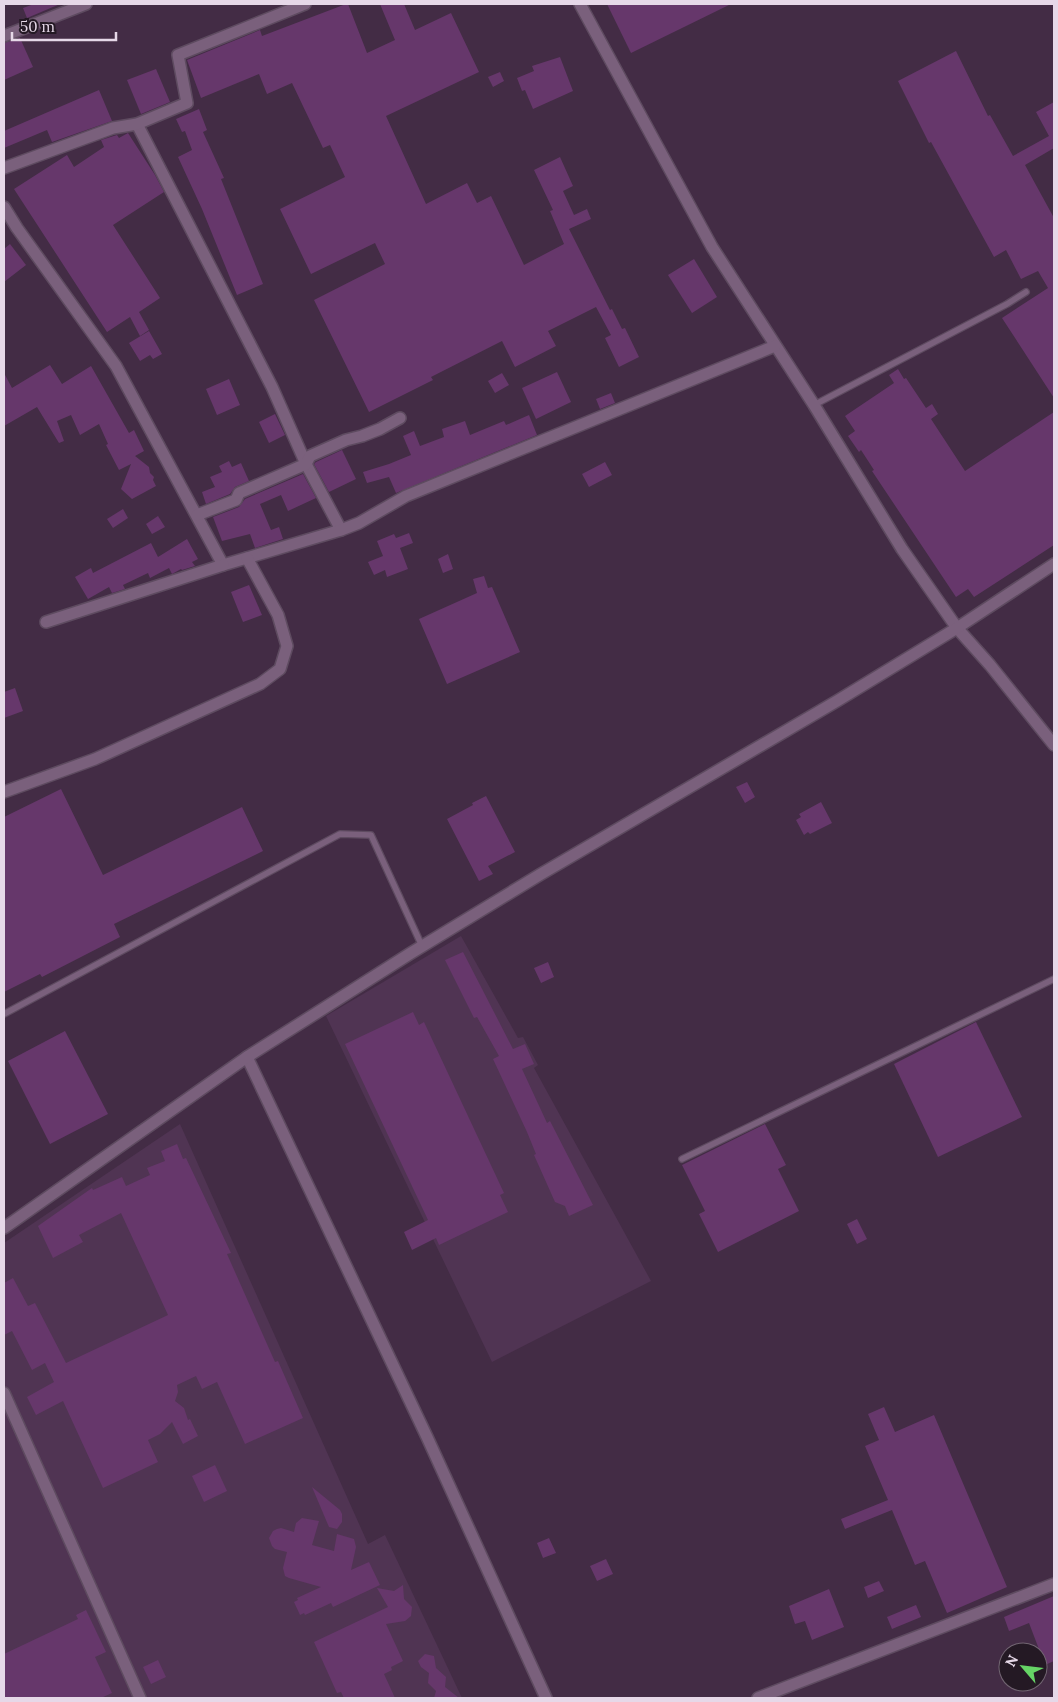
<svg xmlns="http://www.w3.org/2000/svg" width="1058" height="1702" viewBox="0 0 1058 1702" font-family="Lora,serif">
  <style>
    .built { fill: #503453 }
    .building { fill: #66376b }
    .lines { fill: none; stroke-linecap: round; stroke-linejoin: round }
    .service-casing { stroke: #5e4b60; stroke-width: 8 }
    .minor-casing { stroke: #5e4b60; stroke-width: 14 }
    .service { stroke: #7a607c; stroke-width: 5.5 }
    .minor { stroke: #7a607c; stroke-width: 11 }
  </style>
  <rect width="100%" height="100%" fill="#432c45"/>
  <g class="built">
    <path d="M461,936L518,1038L523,1037L538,1065L534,1068L651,1281L492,1362L326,1016Z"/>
    <path d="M180,1124L368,1544L385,1535L462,1698H4V1243Z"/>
  </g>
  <g class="building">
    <path d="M34,4H60L27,18L23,8Z"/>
    <path d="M346,4H348L367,53L395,40L380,4H404L415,30L451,13L479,72L386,116L426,204L467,183L477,203L491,196L524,265L564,244L550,211L553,210L534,170L560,157L573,186L563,191L574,215L587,209L591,219L569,229L610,310L612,309L622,329L625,328L639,357L619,367L605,338L611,335L596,307L548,331L556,346L515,367L502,341L431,377L433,380L369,412L314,300L385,264L375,243L311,274L280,209L345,177L330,145L323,148L292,83L267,94L259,74L201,98L187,60L260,30L262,36Z"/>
    <path d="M607,4H731L631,53Z"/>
    <path d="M20,38L33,67L4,80V43Z"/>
    <path d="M956,51L988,116L990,115L1013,156L1049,136L1036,112L1054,102V148L1025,165L1054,218V398L1002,318L1048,288L1038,271L1021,279L1006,250L994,257L931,142L929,143L898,81Z"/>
    <path d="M560,57L573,91L533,109L525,90L522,91L517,78L534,71L532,66Z"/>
    <path d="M156,69L170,102L141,114L127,80Z"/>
    <path d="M500,72L504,81L493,87L488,77Z"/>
    <path d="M99,90L112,121L52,142L47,130L4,148V131Z"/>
    <path d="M199,109L207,130L203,132L224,178L221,179L263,284L237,295L202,209L178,157L192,150L185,131L182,132L176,119Z"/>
    <path d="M128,133L155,175L164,192L113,225L160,298L139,312L149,330L140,336L130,317L107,332L14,189L67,155L74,167L104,147L101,140L117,135L119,138Z"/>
    <path d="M10,244L26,265L4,282V249Z"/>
    <path d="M694,259L717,297L692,313L668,275Z"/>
    <path d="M149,331L162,354L153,359L150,355L140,361L129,343Z"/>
    <path d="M50,365L62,384L91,366L129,433L134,430L144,451L135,456L149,467L150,473L154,477L153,480L156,486L132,499L121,489L131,464L119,470L106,445L108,444L99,424L80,435L71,415L57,421L64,441L59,443L37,407L4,426V373L12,388Z"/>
    <path d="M898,369L904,379L906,378L926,408L932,404L938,414L931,419L965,471L1054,412V545L974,597L968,589L956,597L872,471L874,470L861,450L859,452L848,436L855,431L845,416L894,383L889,375Z"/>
    <path d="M557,372L571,402L536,419L522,388Z"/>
    <path d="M502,373L509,385L495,393L488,381Z"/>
    <path d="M229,379L240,405L217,415L206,389Z"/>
    <path d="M611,393L615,403L600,409L596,399Z"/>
    <path d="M275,414L285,435L269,443L259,422Z"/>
    <path d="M529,415L537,435L396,493L389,477L367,483L363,472L389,464L411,455L403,436L414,431L420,446L444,437L442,429L465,421L470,435L504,421L506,425Z"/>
    <path d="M342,450L356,479L329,492L314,464L316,462Z"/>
    <path d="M229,461L232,467L241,463L249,481L235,487L230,494L206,504L202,492L215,487L210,477L222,472L219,466Z"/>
    <path d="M605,462L612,475L589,487L582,474Z"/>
    <path d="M303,474L316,498L288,511L281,495L260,504L271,530L279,527L283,539L255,548L250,534L222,541L213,517L239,507L245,499Z"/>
    <path d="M123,509L128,518L113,528L107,519Z"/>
    <path d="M158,516L165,527L152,534L146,524Z"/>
    <path d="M409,533L413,543L400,548L408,569L387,577L385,570L374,575L368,562L383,556L377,541L394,534L396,538Z"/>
    <path d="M187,539L198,559L192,562L195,566L182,570L181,569L172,574L169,568L150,578L148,573L123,585L125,589L112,593L109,587L88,599L75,577L89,569L91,568L93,573L151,543L158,557Z"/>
    <path d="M448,554L453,569L443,573L438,559Z"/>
    <path d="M484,576L488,588L492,587L520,652L447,684L419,619L477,593L473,579Z"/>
    <path d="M249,585L262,615L243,622L231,592Z"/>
    <path d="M15,688L23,711L4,718V692Z"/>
    <path d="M747,782L755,797L745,803L736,787Z"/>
    <path d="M61,789L103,875L242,807L263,851L114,924L120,937L42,977L40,974L4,992V817Z"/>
    <path d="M486,796L515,852L488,866L493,874L479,881L447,819L473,805L472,803Z"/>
    <path d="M821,802L832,823L810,834L808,832L804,835L796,820L801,817L799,814Z"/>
    <path d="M463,952L513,1049L525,1044L534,1064L522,1069L547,1123L550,1121L593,1205L569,1216L565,1206L555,1202L534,1155L536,1154L527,1132L493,1059L499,1056L477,1017L474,1018L445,960Z"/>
    <path d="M548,962L554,977L541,983L534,968Z"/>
    <path d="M413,1012L419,1025L424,1022L504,1193L500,1195L508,1212L439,1245L436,1238L412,1250L404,1232L428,1220L345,1044Z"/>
    <path d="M976,1022L1022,1117L938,1157L894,1064Z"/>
    <path d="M65,1031L108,1114L50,1144L8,1061Z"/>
    <path d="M765,1124L786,1165L778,1169L799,1211L718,1252L699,1214L705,1211L682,1165Z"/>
    <path d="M177,1144L183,1159L186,1158L231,1253L227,1254L275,1362L278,1361L303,1418L245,1444L217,1382L202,1389L196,1376L177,1385L178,1392L175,1401L184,1408L188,1420L190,1419L198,1436L183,1444L172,1422L160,1434L148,1440L158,1462L103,1488L63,1401L36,1415L27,1397L54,1382L45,1363L32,1370L12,1331L4,1335V1283L13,1278L28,1306L35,1303L66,1363L168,1315L121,1213L79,1235L83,1242L53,1258L38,1226L92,1188L93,1190L122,1177L126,1186L150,1175L147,1168L165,1161L161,1151Z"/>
    <path d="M857,1219L867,1239L857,1244L847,1224Z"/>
    <path d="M884,1407L895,1432L934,1415L1007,1587L947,1613L925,1561L915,1565L892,1510L845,1529L841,1519L888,1500L865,1446L879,1440L868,1414Z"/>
    <path d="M215,1465L227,1491L204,1502L192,1476Z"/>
    <path d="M312,1487L340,1510L342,1514V1522L337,1529L329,1527Z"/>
    <path d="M302,1518L319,1521L312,1545L334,1551L337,1534L354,1539L356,1547L351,1570L369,1562L380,1585L333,1607L331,1603L305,1615L304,1613L300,1615L294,1602L298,1600L297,1598L321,1587L289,1578L285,1576L283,1568L287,1552L275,1549L272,1546L269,1538L273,1531L277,1529L281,1528L294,1532L296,1523Z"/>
    <path d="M549,1538L556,1553L543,1558L537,1543Z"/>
    <path d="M606,1559L613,1574L597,1581L590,1566Z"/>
    <path d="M879,1581L884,1591L868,1598L864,1587Z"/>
    <path d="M403,1585L404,1599L412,1607L411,1616L405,1621L386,1624L403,1661L391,1667L392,1670L384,1674L395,1698H344L341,1692L337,1693L314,1642L388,1607L377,1588L394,1591Z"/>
    <path d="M829,1589L844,1627L812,1640L805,1621L795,1624L789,1606Z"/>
    <path d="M1054,1596V1661L1045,1665L1029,1623L1009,1631L1004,1617Z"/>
    <path d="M916,1605L921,1617L892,1629L887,1617Z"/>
    <path d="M86,1610L106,1652L95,1657L112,1693L101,1698H4V1654L78,1619L76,1615Z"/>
    <path d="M425,1654L434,1656L436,1668L446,1677L445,1687L459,1698H434L436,1691L428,1683L429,1673L421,1667L418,1661Z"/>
    <path d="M158,1660L166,1677L151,1684L143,1667Z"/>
  </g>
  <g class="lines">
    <g class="service-casing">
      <g id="service">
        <path d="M814,405L1007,304L1026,292"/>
        <path d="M4,1014L340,834L371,835L422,946"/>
        <path d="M682,1159L1054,979"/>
      </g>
    </g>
    <g class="minor-casing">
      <g id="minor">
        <path d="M580,4L712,247L814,405L902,549L957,628L990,665L1054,745"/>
        <path d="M4,36L86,4"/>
        <path d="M137,124L272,387L306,464L341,530"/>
        <path d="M4,168L113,128L137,124L187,103L178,55L305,4"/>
        <path d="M4,207L17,228L116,366L223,565L341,530L359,523L406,496L775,346"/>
        <path d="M197,515L236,500L239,493L306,464L310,456L346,440L362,436L380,429L400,418"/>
        <path d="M46,622L223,565"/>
        <path d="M4,792L95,759L260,684L280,669L287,646L278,615L247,558"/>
        <path d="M247,1057L427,1437L546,1698"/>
        <path d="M4,1228L247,1057L411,953L541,874L837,701L957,628L1054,564"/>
        <path d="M4,1393L140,1698"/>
        <path d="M758,1698L1054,1584"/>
      </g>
    </g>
    <use href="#service" class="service"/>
    <use href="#minor" class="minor"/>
  </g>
  <rect width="1058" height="1702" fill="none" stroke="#e6d8e8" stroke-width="10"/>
  <g transform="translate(1023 1667) rotate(298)"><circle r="24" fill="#241924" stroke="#726572"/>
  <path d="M0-4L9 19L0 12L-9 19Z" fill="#66d466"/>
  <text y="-8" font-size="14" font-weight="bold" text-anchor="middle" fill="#e6d8e8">N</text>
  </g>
  <path d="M12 32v8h104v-8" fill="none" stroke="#e6d8e8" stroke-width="2.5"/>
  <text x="20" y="32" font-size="15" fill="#e6d8e8" stroke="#241924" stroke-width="4" paint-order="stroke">50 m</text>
</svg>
